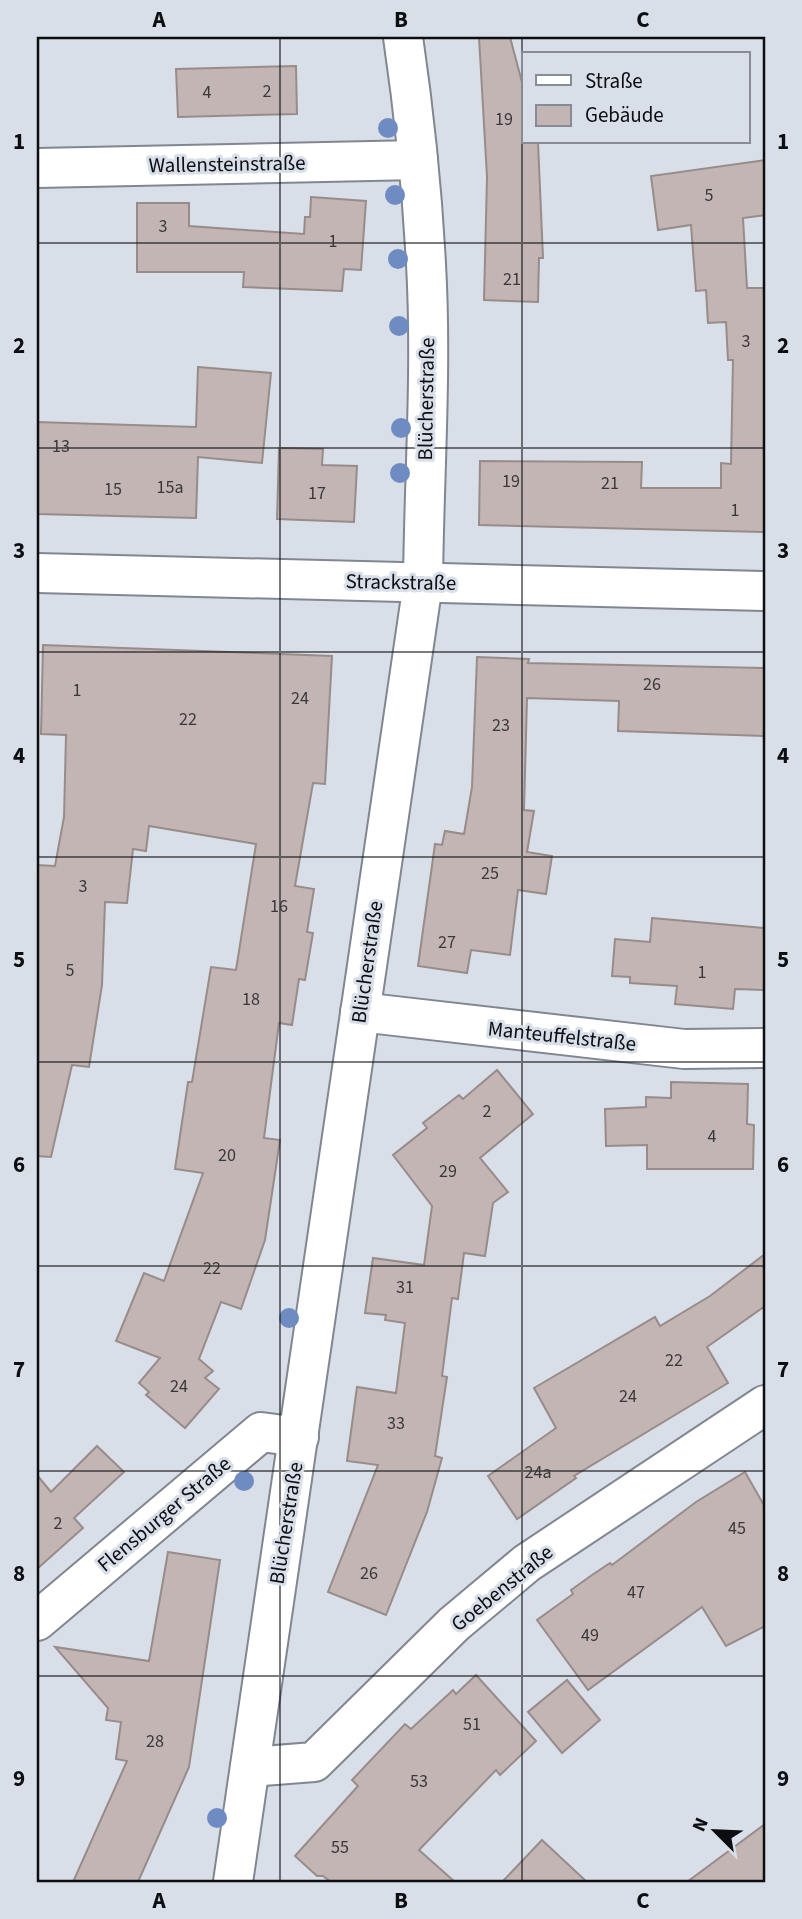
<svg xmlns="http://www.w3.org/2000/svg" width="802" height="1919" viewBox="0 0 802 1919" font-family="'Source Sans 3',sans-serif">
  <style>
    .building { fill: #c2b5b3; stroke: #988c8a; stroke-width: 2 }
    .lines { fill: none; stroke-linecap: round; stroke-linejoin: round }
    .minor-casing { stroke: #818690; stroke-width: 42 }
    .minor { stroke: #fff; stroke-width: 38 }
    .tree { fill: #6e8cc2 }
    .grid { fill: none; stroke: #0c0e11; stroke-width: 2; stroke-opacity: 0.55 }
    .labels { text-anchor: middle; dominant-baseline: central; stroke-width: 6; stroke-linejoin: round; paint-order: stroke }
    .number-label { font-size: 18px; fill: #3a383a }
    .street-label { font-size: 21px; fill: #0c0e11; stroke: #d9dfe9 }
    .neatline { fill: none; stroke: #0c0e11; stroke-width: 2.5 }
    .grid-label { font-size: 23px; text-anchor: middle; font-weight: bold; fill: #0c0e11 }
  </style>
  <rect width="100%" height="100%" fill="#d9dfe9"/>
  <g class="building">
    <path d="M479,37H510L524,90V142H538L543,258H539L538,302L484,300L487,177Z"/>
    <path d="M296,66L297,114L178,117L176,69Z"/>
    <path d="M765,160V215L743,218L747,288H765V532L479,525L480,461L642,462L641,488H721V463L731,464L733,360H728L726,322L708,323L706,290L696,291L691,225L658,230L651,176Z"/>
    <path d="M311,197L366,201L361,270L344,269L342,291L243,287L244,272H137V203H189V226L304,234L305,217H310Z"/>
    <path d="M198,367L271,373L262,463L198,457L196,518L37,514V422L196,427Z"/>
    <path d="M279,448L323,449L322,465L357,466L354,522L277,519Z"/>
    <path d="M43,645L332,656L325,784L313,783L295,886L314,889L307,932L313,933L305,980L299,979L292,1025L279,1023L264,1138L280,1140L265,1240L241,1309L221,1302L199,1359L213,1371L205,1378L219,1389L185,1428L146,1395L149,1392L139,1383L160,1358L116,1341L144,1273L164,1281L203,1173L175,1169L188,1082H192L211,967L236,970L256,844L149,826L146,851L133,849L127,903L105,902L102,985L89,1067L72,1065L51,1157L37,1156V865L55,866L64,817L66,735L41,734Z"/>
    <path d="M477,657L529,659L528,663L765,668V736L618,731L619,701L527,698L524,810L534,811L527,852L552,856L546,894L518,890L510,955L471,950L467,973L418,966L435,844L442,845L445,831L464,834L472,787Z"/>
    <path d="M652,918L765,928V990L735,989L733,1009L675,1004L677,986L630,983V977L612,976L615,939L650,942Z"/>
    <path d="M497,1070L533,1114L480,1158L508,1192L493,1203L485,1256L464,1253L458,1299L452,1298L442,1376L447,1377L435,1456L442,1458L427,1512L386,1615L328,1592L378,1465L347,1461L357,1387L396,1393L405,1323L385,1320L386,1315L365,1313L373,1258L424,1265L432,1206L393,1155L427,1128L423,1123L459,1095L463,1099Z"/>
    <path d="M671,1082L748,1084L747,1124L754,1125L753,1169H647V1145L606,1146L605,1109L646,1107V1097L671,1098Z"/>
    <path d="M765,1254V1306L707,1347L728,1383L574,1476L576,1478L517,1519L488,1476L556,1428L534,1388L655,1317L660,1326L710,1296Z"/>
    <path d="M97,1446L124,1472L74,1518L83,1528L37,1569V1475L51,1492Z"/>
    <path d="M745,1472L765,1507V1626L726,1646L702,1607L588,1690L537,1620L573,1594L571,1590L592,1575L610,1563L612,1565L696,1502Z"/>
    <path d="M168,1552L220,1560L189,1767L138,1882H73L127,1761L116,1759L121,1722L106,1720L108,1708L55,1647L149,1661Z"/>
    <path d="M476,1675L536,1741L500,1775L496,1770L419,1850L455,1882H331L323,1876H317L295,1856L358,1786L352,1780L405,1724L411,1729L453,1690L456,1694Z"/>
    <path d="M567,1680L600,1720L562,1753L528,1712Z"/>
    <path d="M765,1824V1882H687Z"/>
    <path d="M542,1840L587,1882H502Z"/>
  </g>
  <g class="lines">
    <g class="minor-casing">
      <g id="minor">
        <path d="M37,168L418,160"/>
        <path d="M37,573L765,591"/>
        <path d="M360,1012L684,1049L765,1048"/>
        <path d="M37,1621L261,1432L299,1437"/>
        <path d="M250,1767L314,1762L454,1624L527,1563L765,1405"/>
        <path d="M233,1882L423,583C424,477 432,370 426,264C422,188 414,112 403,37"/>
      </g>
    </g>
    <use href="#minor" class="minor"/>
  </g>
  <g class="tree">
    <circle cx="388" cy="128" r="10"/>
    <circle cx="395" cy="195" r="10"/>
    <circle cx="398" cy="259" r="10"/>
    <circle cx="399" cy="326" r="10"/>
    <circle cx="401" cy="428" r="10"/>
    <circle cx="400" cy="473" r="10"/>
    <circle cx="289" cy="1318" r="10"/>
    <circle cx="244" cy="1481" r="10"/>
    <circle cx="217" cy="1818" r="10"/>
  </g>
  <path class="grid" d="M280,37V1882M522,37V1882M37,243H765M37,448H765M37,652H765M37,857H765M37,1062H765M37,1266H765M37,1471H765M37,1676H765"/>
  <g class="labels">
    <g class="number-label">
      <text x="267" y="91">2</text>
      <text x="207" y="92">4</text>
      <text x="504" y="119">19</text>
      <text x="709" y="195">5</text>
      <text x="163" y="226">3</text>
      <text x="333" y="241">1</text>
      <text x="512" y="279">21</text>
      <text x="746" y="341">3</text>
      <text x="61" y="446">13</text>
      <text x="511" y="481">19</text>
      <text x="610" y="483">21</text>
      <text x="170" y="487">15a</text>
      <text x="113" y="489">15</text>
      <text x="317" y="493">17</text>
      <text x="735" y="510">1</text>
      <text x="652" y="684">26</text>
      <text x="77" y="690">1</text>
      <text x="300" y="698">24</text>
      <text x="188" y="719">22</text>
      <text x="501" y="725">23</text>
      <text x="490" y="873">25</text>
      <text x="83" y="886">3</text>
      <text x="279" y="906">16</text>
      <text x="447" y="942">27</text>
      <text x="70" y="970">5</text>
      <text x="702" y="972">1</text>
      <text x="251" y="999">18</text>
      <text x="487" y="1111">2</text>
      <text x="712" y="1136">4</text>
      <text x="227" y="1155">20</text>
      <text x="448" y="1171">29</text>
      <text x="212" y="1268">22</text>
      <text x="405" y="1287">31</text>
      <text x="674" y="1360">22</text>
      <text x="179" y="1386">24</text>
      <text x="628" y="1396">24</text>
      <text x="396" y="1423">33</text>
      <text x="538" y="1472">24a</text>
      <text x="58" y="1523">2</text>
      <text x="737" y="1528">45</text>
      <text x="369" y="1573">26</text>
      <text x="636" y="1592">47</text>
      <text x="590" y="1635">49</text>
      <text x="472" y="1724">51</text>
      <text x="155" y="1741">28</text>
      <text x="419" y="1781">53</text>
      <text x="340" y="1847">55</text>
    </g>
    <g class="street-label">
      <text transform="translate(227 164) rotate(-1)">Wallensteinstraße</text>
      <text transform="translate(426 399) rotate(-89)">Blücherstraße</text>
      <text transform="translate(401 582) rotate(1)">Strackstraße</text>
      <text transform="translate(367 962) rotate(-82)">Blücherstraße</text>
      <text transform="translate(562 1036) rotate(6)">Manteuffelstraße</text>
      <text transform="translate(164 1514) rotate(-40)">Flensburger Straße</text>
      <text transform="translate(286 1523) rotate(-81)">Blücherstraße</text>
      <text transform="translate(502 1588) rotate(-39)">Goebenstraße</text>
    </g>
  </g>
  <rect width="802" height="1919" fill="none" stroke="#d9dfe9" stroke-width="77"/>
  <rect x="522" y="52" width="228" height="91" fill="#d9dfe9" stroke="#878b93" stroke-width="2"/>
  <rect x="536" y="75" width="35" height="10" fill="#ffffff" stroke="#878b93" stroke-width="2"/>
  <text x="585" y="88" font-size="21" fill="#0c0e11">Straße</text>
  <rect x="536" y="105" width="35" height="21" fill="#c2b5b3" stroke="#878b93" stroke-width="2"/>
  <text x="585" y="122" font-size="21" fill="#0c0e11">Gebäude</text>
  <g transform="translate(715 1831) rotate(294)" stroke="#d9dfe9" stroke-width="5" paint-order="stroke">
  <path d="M0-5L12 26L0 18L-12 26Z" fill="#0c0e11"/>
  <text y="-10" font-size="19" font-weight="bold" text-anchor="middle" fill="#0c0e11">N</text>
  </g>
  <rect x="38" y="38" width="726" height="1843" class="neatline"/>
  <g class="grid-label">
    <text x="159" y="27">A</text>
    <text x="401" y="27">B</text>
    <text x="643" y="27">C</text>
    <text x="19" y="149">1</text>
    <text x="783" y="149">1</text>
    <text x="19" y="353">2</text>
    <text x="783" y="353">2</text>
    <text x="19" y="558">3</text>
    <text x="783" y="558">3</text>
    <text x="19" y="763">4</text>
    <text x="783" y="763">4</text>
    <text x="19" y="967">5</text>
    <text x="783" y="967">5</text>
    <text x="19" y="1172">6</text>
    <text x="783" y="1172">6</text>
    <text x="19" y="1377">7</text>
    <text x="783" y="1377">7</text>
    <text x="19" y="1581">8</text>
    <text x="783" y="1581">8</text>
    <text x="19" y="1786">9</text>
    <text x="783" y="1786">9</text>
    <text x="159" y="1908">A</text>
    <text x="401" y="1908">B</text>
    <text x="643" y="1908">C</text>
  </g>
</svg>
